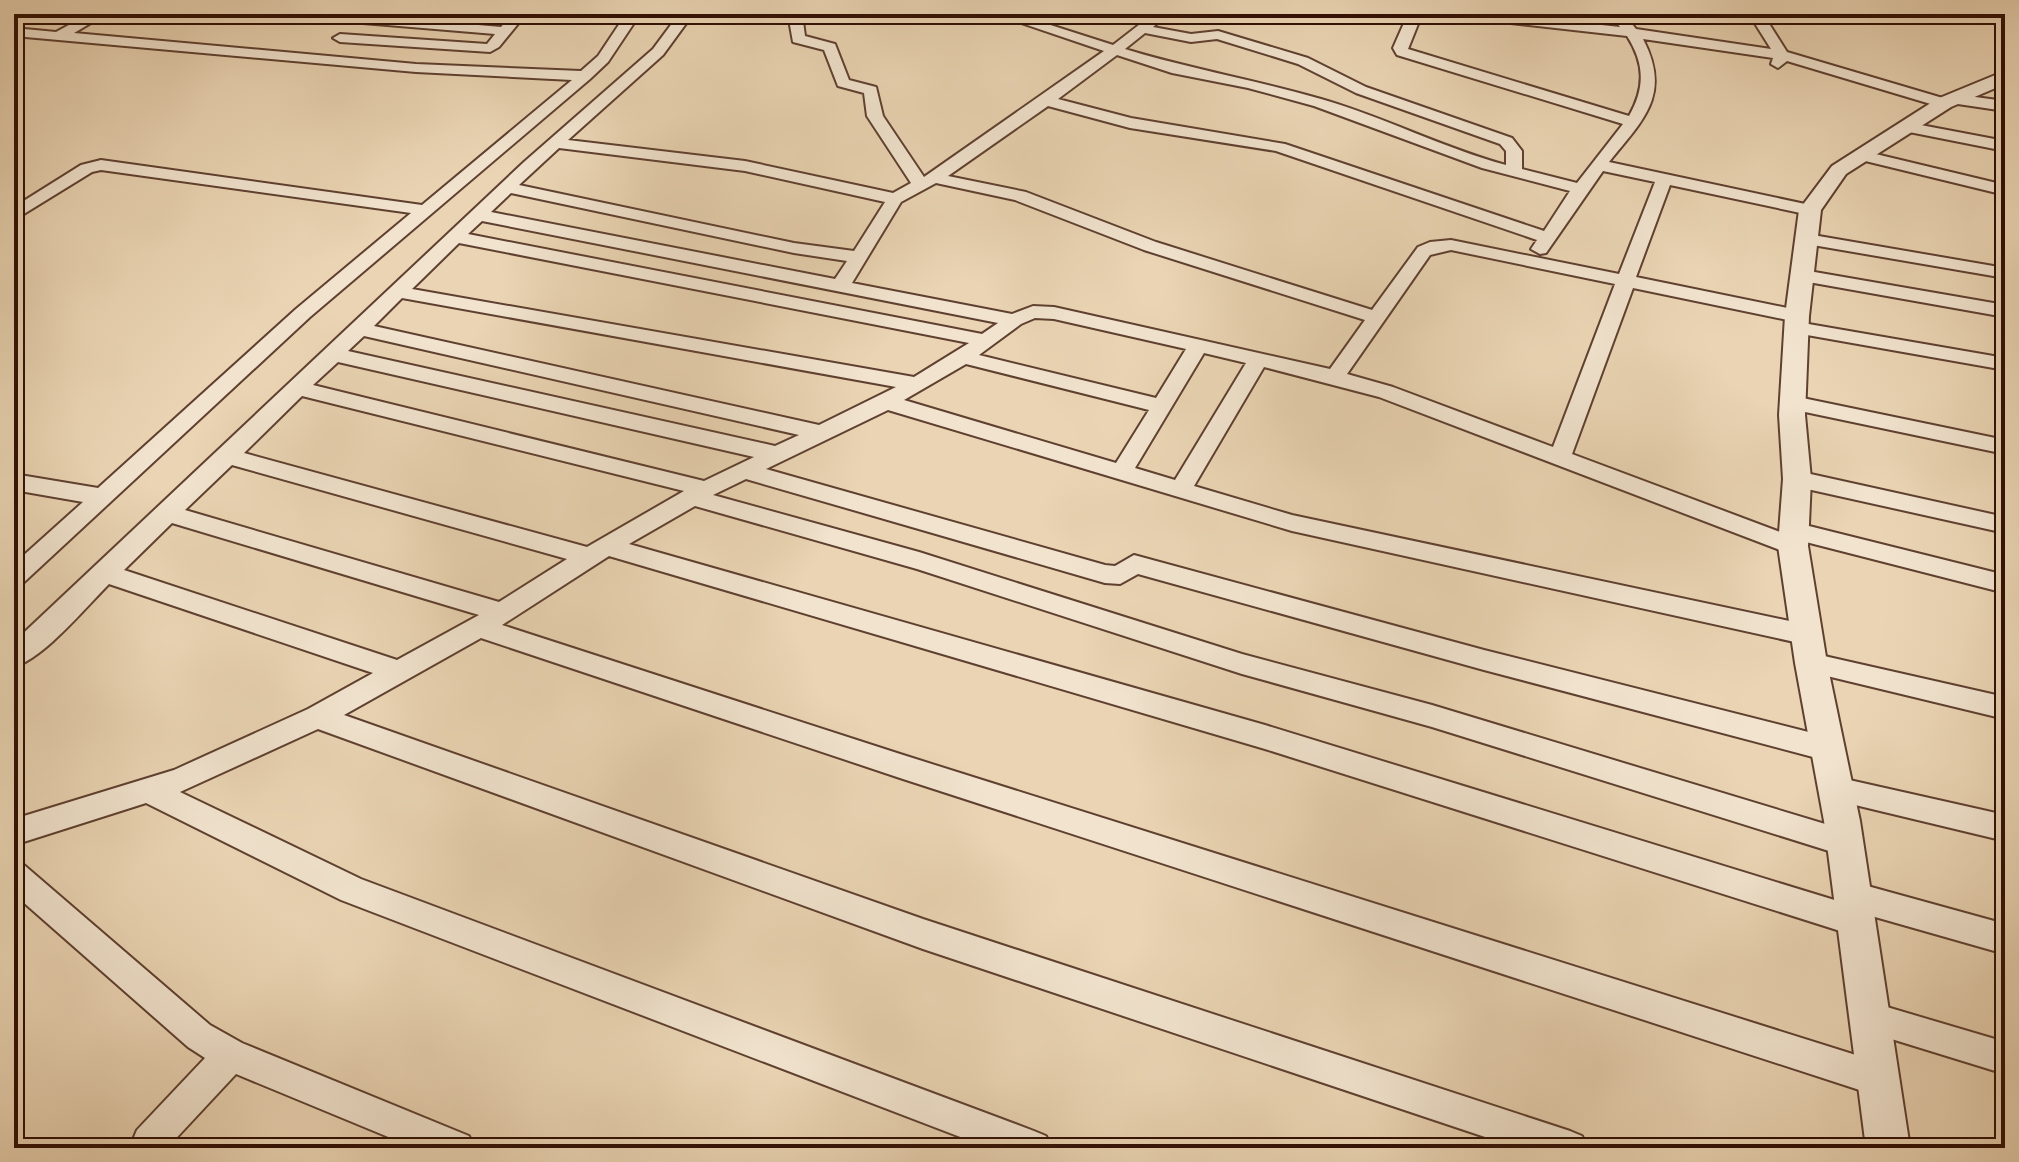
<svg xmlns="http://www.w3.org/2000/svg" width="2019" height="1162" viewBox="0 0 2019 1162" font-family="'IM FELL Great Primer',serif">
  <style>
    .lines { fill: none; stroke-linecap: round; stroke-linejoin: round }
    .minor-casing { stroke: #5f4030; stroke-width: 4 }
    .tertiary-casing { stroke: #5f4030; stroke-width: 4 }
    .minor { fill: #f1e3ce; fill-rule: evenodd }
    .tertiary { fill: #f1e3ce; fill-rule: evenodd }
  </style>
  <rect width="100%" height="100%" fill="#ead4b3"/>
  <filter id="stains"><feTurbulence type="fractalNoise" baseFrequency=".0025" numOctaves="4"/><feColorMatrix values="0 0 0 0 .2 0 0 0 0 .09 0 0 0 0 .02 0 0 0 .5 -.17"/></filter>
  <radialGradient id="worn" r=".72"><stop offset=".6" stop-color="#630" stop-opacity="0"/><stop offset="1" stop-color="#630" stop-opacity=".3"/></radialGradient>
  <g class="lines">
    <g class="minor-casing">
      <g id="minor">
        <path d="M89,14H106L74,33L416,64L581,71L598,56L626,14H640L608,62L590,79L310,317L22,584L14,587V564L83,502L14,490V474L98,488L296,309L411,213L101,170L92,172L14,220V207L81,165L101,160L422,205L572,80L416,72L14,36V28L56,32Z"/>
        <path d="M512,14H526L499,47L490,52L340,42L333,38L340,34L487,44L495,34L363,23L356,19L363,15L501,27Z"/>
        <path d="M679,14H693L663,55L568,140L745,161L893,193L911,183L867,116L864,93L838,86L824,50L793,42L788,14H802L805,36L835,44L849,80L876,87L883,116L924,177L1104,51L995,14H1016L1113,45L1153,14H1168L1153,27L1191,34L1218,31L1308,58L1366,87L1512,138L1522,151V169L1577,183L1623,124L1397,55L1393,48L1408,14H1422L1408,49L1629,116C1645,88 1645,64 1627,36L1466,18L1459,14H1502L1620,27L1610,14H1624L1636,29L1771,49L1749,14H1763L1787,52L1946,99L1953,94L2005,101V111L1951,103L1944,108L1787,61L1778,68L1771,64L1773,58L1643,39C1672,95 1643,120 1609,162L1810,205L1819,210L1810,215L1670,185L1636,277L1797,310L1807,316L1797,322L1633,288L1572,454L1783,533L1785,524L1793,522L2005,575V593L1802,541L1805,546L1801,552L1793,555L1379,397L1264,367L1194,486L1292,515L1808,625L1817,628L1820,635L1817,642L1808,645L1292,531L888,410L766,469L1105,565L1115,566L1134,555L1484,650L1828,737L1838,741L1842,749L1838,757L1828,761L1484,670L1138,574L1120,584L1105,583L746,479L713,495L919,552L1242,654L1432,705L1845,830L1855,834L1859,843L1855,852L1845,856L1432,727L1242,674L917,569L695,506L629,544L1265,725L1841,902L1838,896L1842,886L1853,882L2005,924V954L1868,915L1871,921L1867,931L1856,936L1265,749L609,556L502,625L900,754L1878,1062L1890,1067L1895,1079L1890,1091L1878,1096L900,778L481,638L344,715L923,919L1570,1131L1582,1136L1587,1148H1518L923,949L318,729L180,792L361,879L1034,1131L1046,1136L1051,1148H989L341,900L146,803L14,845V819L174,770L308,709L373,673L109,584C85,608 45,657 14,667V642L524,162L653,49ZM1145,33L1191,42L1217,39L1298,64L1356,93L1500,144L1506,151V165C1443,148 1384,117 1321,99C1256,80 1190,69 1125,49ZM1117,55L1172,73L1248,88L1314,106L1482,168L1570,191L1544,231L1285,144L1131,118L1058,99ZM1048,106L1130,128L1276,151L1537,240L1531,249L1540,254L1546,253L1603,171L1655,182L1619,274L1451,240L1430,242L1418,247L1372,310L1156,242L1026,192L948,176ZM559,148L745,171L885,202L854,251L794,243L519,185ZM936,183L1015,200L1144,250L1365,320L1330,369L1054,307L1033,306L1012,314L852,283L901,202ZM511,193L794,253L847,261L835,279L491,212ZM482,221L998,323L982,334L468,234ZM459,243L969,343L914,377L412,289ZM1451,250L1615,284L1553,447L1393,387L1347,374L1430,255ZM402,298L896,387L819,425L374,326ZM1035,318L1054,319L1186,349L1156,398L979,355L1021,324ZM364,336L799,435L775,446L348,351ZM1204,353L1246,363L1175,480L1135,468ZM338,362L754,457L704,481L313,385ZM966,364L1149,410L1116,463L904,400ZM302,396L684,491L587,547L244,453ZM232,465L567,559L499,602L185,510ZM172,523L479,615L397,660L124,570Z"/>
        <path d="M1905,122L2005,141V151L1899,130V124Z"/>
        <path d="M1859,150L2005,185V195L1853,158L1851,155Z"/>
        <path d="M1807,234L2005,268V278L1801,243L1798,239Z"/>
        <path d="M1803,270L2005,305V317L1797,280L1794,276Z"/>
        <path d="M1797,322L2005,358V370L1790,332L1787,328Z"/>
        <path d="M1793,396L2005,440V454L1786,408L1783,403L1786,398Z"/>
        <path d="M1797,471L2005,517V533L1789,485L1786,479L1789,473Z"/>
        <path d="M1811,653L2005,697V719L1802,670L1798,663L1802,656Z"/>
        <path d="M1836,777L2005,815V841L1826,798L1822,789L1826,780Z"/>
        <path d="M14,861L24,865L210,1025L242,1043L469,1136L474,1148H415L236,1074L167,1148H134L132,1142L137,1130L205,1058L188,1047L14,894Z"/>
        <path d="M1870,1002L2005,1042V1074L1859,1029L1854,1018L1859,1007Z"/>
      </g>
    </g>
    <g class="tertiary-casing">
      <path id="tertiary" d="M2005,71V84L1951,107L1846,174L1821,210L1809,316L1805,415L1811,479L1808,546L1827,663L1860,821L1910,1148H1866L1824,821L1795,663L1778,546L1783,479L1779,415L1785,316L1799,210L1832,166L1937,99Z"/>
    </g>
    <use href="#minor" class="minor"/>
    <use href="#tertiary" class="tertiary"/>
  </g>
  <rect width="2019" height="1162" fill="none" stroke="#ead4b3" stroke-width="48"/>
  <rect x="16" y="16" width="1987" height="1130" fill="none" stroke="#310f04" stroke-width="4"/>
  <rect x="24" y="24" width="1971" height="1114" fill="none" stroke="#310f04" stroke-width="2"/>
  <rect width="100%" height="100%" filter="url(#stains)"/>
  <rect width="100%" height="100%" fill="url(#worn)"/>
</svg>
